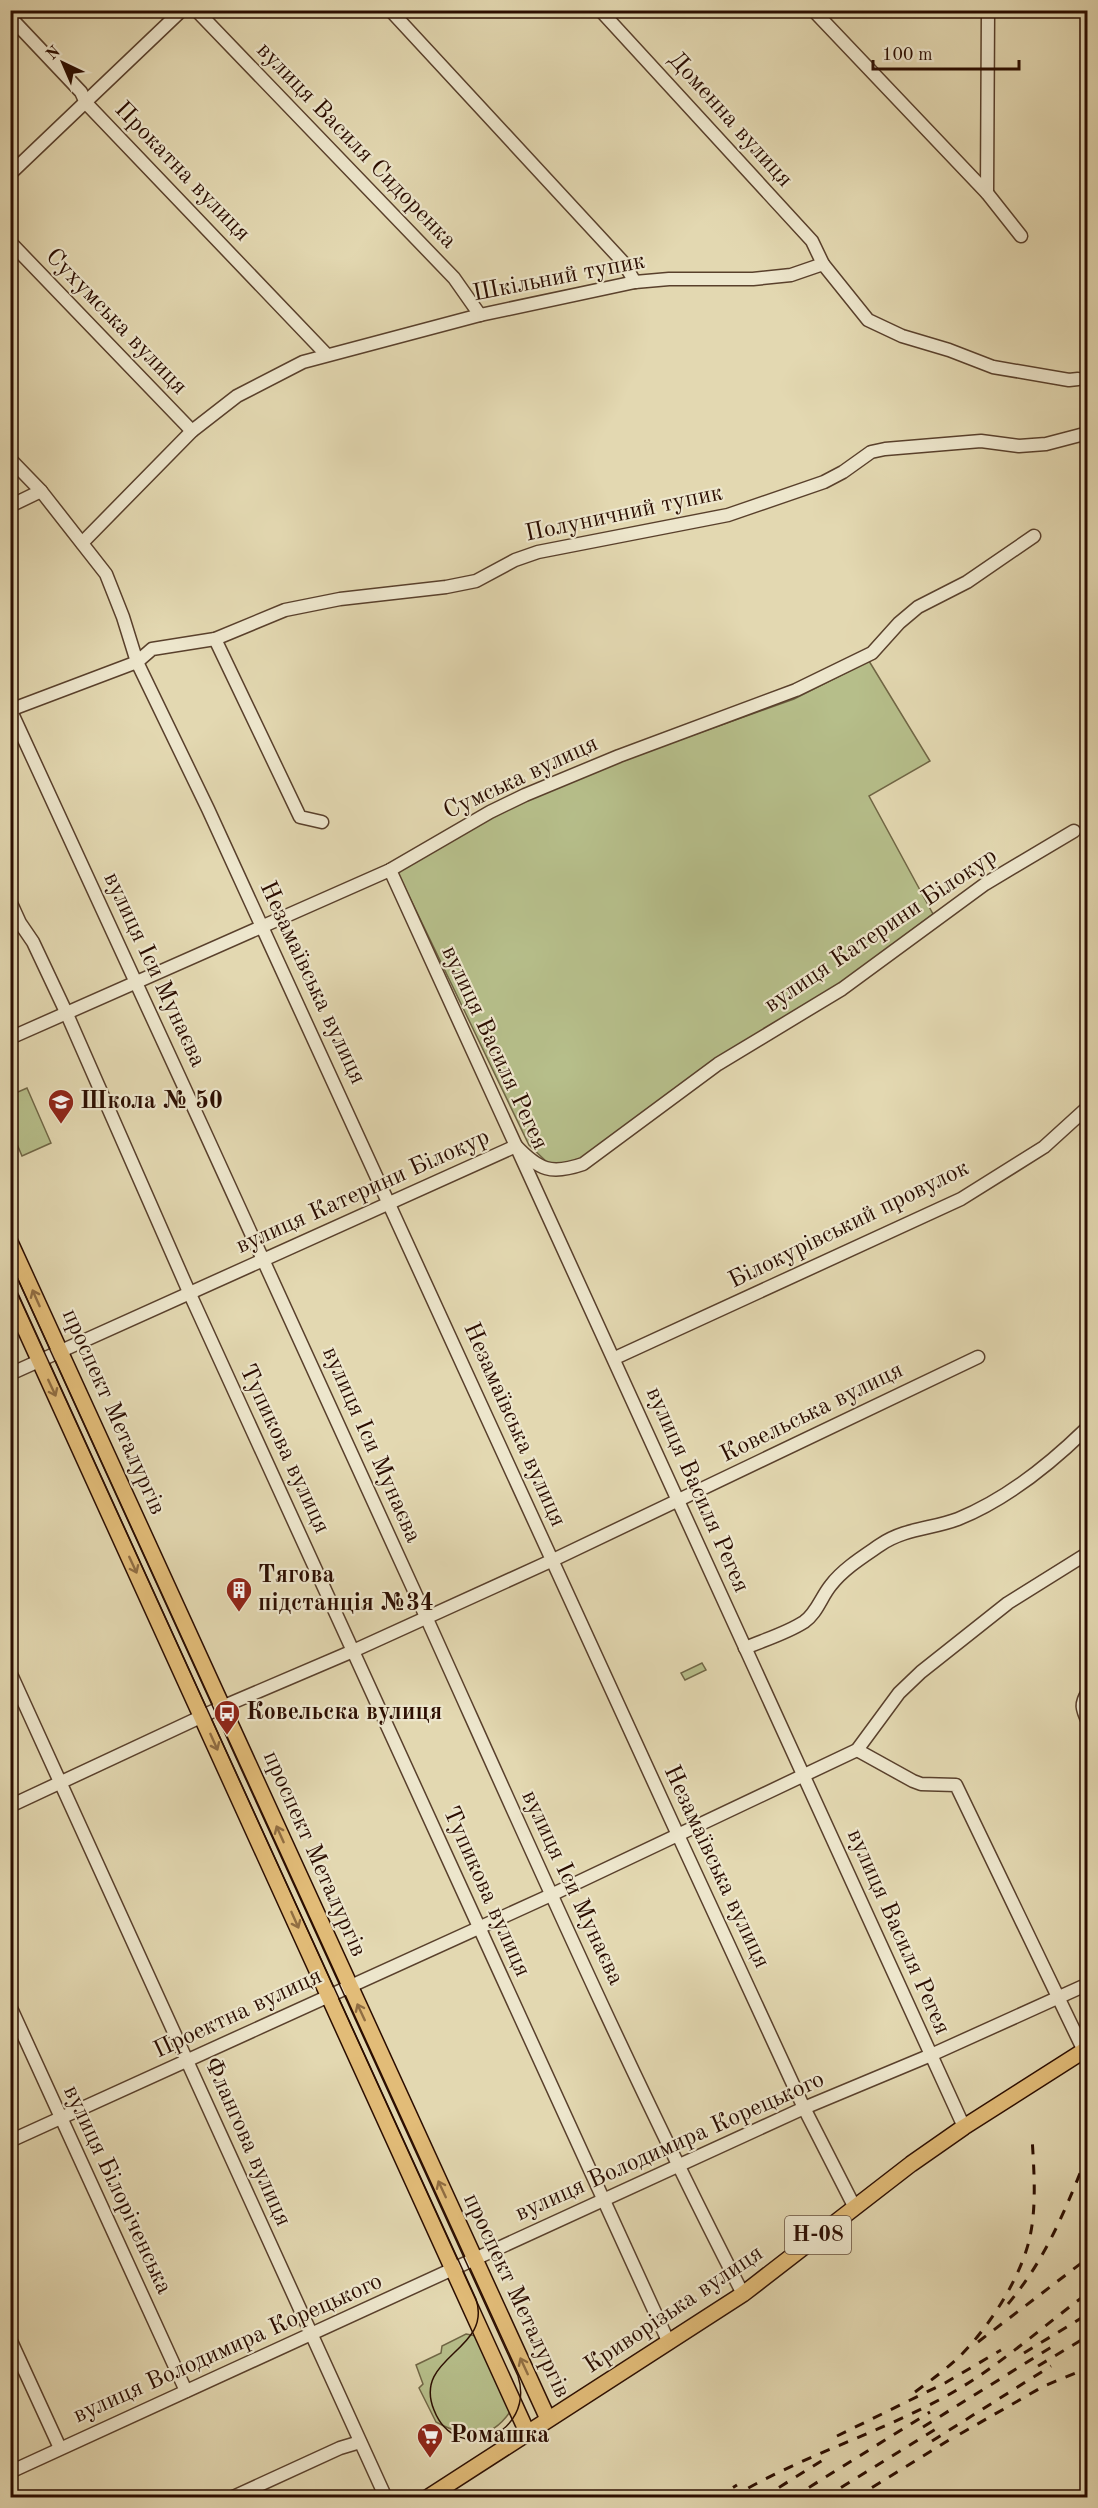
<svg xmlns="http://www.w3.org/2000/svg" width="1098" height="2508" viewBox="0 0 1098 2508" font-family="'Old Standard TT',serif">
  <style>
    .green { fill: #b6be8a; stroke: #706645; stroke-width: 1.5 }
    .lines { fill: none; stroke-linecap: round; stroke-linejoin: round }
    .minor-casing { stroke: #59402c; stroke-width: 15 }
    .major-casing { stroke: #2b0d00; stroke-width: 18 }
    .minor { stroke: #ede6cc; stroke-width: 12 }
    .major { stroke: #e2bc78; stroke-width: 15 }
    .tram { stroke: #2b0d00; stroke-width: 1.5 }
    .rail { stroke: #2b0d00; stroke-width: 3; stroke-dasharray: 10 10; stroke-linecap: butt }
    .oneway { stroke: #906d42 }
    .labels { text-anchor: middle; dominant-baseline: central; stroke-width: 4.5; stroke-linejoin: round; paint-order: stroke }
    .shield { fill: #ede6cc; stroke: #654e3d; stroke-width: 1.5 }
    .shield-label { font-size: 22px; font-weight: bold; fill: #2b0d00 }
    .street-label { font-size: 24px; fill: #2b0d00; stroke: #ede6cc }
    .poi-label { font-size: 24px; font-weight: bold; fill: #2b0d00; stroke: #ede6cc; text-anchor: start }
  </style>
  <rect width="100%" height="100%" fill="#e3d8b1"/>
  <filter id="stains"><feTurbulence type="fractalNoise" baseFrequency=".00333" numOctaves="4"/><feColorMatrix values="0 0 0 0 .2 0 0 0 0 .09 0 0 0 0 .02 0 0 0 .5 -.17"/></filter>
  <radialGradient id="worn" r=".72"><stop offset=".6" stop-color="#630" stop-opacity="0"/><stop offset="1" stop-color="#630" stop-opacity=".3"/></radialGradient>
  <g class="green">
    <path d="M869,661L930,761L869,796L933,914L829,992L575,1164L550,1165L529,1145L397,871L491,814L612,764L794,699Z"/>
    <path d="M27,1088L51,1143L22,1156L11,1130V1095Z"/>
    <path d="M702,1663L706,1670L685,1680L681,1673Z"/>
    <path d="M466,2334L476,2336L510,2412C489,2442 466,2438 436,2422L419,2388L423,2384L416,2365L441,2353L442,2346Z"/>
  </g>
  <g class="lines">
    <g class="minor-casing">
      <g id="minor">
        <path d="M196,10L454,278L480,315"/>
        <path d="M390,10L623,262L635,282"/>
        <path d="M600,10L812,241L823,264"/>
        <path d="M813,10L987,193L1021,236"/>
        <path d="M10,17L81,92L86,103L326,354"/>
        <path d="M10,174L182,10"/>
        <path d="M987,193L988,10"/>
        <path d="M10,242L192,431"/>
        <path d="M10,459L41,491L106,574L123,617L137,662L208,809L678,1835L804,2108L854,2206"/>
        <path d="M10,506L41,491"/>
        <path d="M82,543L192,431L237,396L303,362L480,315L635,282L669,279H753L791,275L823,264L868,320L902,336L949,350L993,367L1069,380L1078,379"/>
        <path d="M215,639L300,817L322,822"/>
        <path d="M10,709C150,1012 289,1315 427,1619C529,1845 629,2073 743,2294"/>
        <path d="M10,710L137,662L152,649L215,639L285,610L340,599L446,587L476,581L515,560L538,552L728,515L824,482L843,472L871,452L885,449L981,441L1019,446L1046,444L1088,433"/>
        <path d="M390,870L964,2127"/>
        <path d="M10,901L20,923L33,942L66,1012L189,1292L669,2343"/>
        <path d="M10,1038L390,870L490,812L525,795L619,756L796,690L872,653L899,623L918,607L967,582L1034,536"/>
        <path d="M615,1358L961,1199L1044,1147L1088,1107"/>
        <path d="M10,1374L516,1146C539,1170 551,1175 583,1164L718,1064L842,989L985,884L1074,831"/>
        <path d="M745,1648C764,1640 787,1633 804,1622C817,1613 821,1597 831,1585C843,1569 864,1556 880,1545C905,1528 932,1529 958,1519C1005,1500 1050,1464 1085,1430"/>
        <path d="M10,1672L386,2498"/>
        <path d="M1088,1692C1080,1704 1082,1709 1088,1722"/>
        <path d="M857,1750L913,1781L921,1784L956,1785L1084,2051"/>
        <path d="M10,1806L222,1707L353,1651L553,1560L978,1357"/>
        <path d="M10,2006L186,2391"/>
        <path d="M10,2141L551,1895L857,1750L899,1693L921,1672L1008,1603L1088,1553"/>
        <path d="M10,2339L60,2448"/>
        <path d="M10,2472L804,2108L931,2055L1088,1984"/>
        <path d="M231,2498L340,2448L360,2442"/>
      </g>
    </g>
    <g class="major-casing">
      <g id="major">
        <path d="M10,1242L548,2419"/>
        <path d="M10,1296L527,2432"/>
        <path d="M427,2498L743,2294L911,2164L964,2127L1088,2048"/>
      </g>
    </g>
    <use href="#minor" class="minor"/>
    <use href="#major" class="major"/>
    <path class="tram" d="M10,1262L518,2376C536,2434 456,2467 434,2410C412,2356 493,2351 476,2299L10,1277"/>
    <g class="rail">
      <path d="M1008,2304C1045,2260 1064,2213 1085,2161"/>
      <path d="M978,2342L1088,2258"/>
      <path d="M1024,2353L1088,2314"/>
      <path d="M1038,2366L1088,2336"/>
      <path d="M915,2392C930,2381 945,2370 958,2358C987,2330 1019,2281 1029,2241C1037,2208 1034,2171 1032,2137"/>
      <path d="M923,2427L1053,2346"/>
      <path d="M960,2434L1044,2386L1088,2368"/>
      <path d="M837,2436L945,2383L1001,2350"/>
      <path d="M932,2441L1051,2366"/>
      <path d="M716,2498L737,2485"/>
      <path d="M731,2498C797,2458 871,2436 939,2400C993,2372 1039,2329 1088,2293"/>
      <path d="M762,2498L823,2460"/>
      <path d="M792,2498L930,2412"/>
      <path d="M824,2498L939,2427"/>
      <path d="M855,2498L949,2440"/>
    </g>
  </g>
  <defs><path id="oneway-shaft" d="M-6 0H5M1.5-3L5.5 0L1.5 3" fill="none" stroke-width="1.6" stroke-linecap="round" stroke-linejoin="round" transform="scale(1.5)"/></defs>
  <g class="oneway">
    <use href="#oneway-shaft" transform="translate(36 1298) rotate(-114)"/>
    <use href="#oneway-shaft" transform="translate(52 1388) rotate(65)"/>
    <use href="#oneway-shaft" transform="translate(133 1565) rotate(65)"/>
    <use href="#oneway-shaft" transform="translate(214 1742) rotate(66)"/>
    <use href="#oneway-shaft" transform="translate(280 1834) rotate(-114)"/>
    <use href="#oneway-shaft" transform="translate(295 1920) rotate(66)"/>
    <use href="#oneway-shaft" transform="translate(361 2012) rotate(-115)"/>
    <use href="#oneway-shaft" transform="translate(442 2189) rotate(-115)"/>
    <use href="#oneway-shaft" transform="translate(524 2366) rotate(-115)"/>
  </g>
  <defs>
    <g id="school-pin" transform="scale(1.35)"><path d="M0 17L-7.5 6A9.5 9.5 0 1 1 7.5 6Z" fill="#8f2418" stroke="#ede6cc"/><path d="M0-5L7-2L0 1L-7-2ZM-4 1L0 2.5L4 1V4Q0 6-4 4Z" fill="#fff"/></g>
    <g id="building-pin" transform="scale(1.35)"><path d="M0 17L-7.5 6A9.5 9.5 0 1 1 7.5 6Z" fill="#8f2418" stroke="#ede6cc"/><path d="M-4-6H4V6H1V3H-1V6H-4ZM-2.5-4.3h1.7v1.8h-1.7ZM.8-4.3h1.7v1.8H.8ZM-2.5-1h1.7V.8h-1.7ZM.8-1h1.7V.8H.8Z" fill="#fff"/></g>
    <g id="bus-pin" transform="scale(1.35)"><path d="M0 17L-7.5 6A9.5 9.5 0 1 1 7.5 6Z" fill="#8f2418" stroke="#ede6cc"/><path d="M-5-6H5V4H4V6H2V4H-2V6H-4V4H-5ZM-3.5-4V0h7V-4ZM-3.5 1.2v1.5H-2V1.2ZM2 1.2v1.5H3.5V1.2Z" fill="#fff"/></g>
    <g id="supermarket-pin" transform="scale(1.35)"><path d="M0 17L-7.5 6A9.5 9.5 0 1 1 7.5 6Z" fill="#8f2418" stroke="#ede6cc"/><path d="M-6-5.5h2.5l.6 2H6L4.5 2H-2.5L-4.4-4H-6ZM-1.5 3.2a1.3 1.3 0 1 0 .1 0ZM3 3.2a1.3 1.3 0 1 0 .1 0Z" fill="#fff"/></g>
  </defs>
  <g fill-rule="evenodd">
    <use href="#school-pin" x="61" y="1102"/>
    <use href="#building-pin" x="239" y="1590"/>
    <use href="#bus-pin" x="227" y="1713"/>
    <use href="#supermarket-pin" x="430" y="2436"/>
  </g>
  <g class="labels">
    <rect class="shield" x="785" y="2216" width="66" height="38" rx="4.5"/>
    <g class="shield-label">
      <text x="818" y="2235">Н-08</text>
    </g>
    <g class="street-label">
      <text transform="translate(730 120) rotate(48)">Доменна вулиця</text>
      <text transform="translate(356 146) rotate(46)">вулиця Василя Сидоренка</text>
      <text transform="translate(182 172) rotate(46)">Прокатна вулиця</text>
      <text transform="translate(559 278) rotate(-11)">Шкільний тупик</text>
      <text transform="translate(116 322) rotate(46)">Сухумська вулиця</text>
      <text transform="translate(624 514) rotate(-12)">Полуничний тупик</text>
      <text transform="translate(521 778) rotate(-25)">Сумська вулиця</text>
      <text transform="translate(881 931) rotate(-34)">вулиця Катерини Білокур</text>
      <text transform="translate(154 970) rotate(65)">вулиця Іси Мунаєва</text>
      <text transform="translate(312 983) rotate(65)">Незамаївська вулиця</text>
      <text transform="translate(494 1048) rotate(65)">вулиця Василя Регея</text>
      <text transform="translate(363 1192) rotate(-24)">вулиця Катерини Білокур</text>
      <text transform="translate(849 1225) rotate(-26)">Білокурівський провулок</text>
      <text transform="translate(113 1412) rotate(66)">проспект Металургів</text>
      <text transform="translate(812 1413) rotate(-26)">Ковельська вулиця</text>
      <text transform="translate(514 1425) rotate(66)">Незамаївська вулиця</text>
      <text transform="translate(371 1445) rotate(66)">вулиця Іси Мунаєва</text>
      <text transform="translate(284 1449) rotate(65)">Тупикова вулиця</text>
      <text transform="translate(697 1490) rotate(66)">вулиця Василя Регея</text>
      <text transform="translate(314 1854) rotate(66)">проспект Металургів</text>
      <text transform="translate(716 1867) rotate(65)">Незамаївська вулиця</text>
      <text transform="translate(572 1888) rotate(65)">вулиця Іси Мунаєва</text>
      <text transform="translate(486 1892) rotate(66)">Тупикова вулиця</text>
      <text transform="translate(898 1932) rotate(66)">вулиця Василя Регея</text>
      <text transform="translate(238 2014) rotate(-25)">Проектна вулиця</text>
      <text transform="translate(247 2142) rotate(66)">Флангова вулиця</text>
      <text transform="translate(670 2147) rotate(-24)">вулиця Володимира Корецького</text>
      <text transform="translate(117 2190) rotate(65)">вулиця Білоріченська</text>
      <text transform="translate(516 2296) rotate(65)">проспект Металургів</text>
      <text transform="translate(674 2310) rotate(-34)">Криворізька вулиця</text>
      <text transform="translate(228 2349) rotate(-24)">вулиця Володимира Корецького</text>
    </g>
    <g class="poi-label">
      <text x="80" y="1102">Школа № 50</text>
      <text x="258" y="1576">Тягова<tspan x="258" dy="28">пiдстанцiя №34</tspan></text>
      <text x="246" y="1713">Ковельска вулиця</text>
      <text x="450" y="2436">Ромашка</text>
    </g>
  </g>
  <rect width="1098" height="2508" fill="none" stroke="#e3d8b1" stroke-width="36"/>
  <rect x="12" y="12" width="1074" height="2484" fill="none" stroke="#2b0d00" stroke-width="3"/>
  <rect x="18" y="18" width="1062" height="2472" fill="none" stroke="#2b0d00" stroke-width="1.5"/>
  <g transform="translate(63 63) rotate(316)" stroke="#ede6cc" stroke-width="4.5" paint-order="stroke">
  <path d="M0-4.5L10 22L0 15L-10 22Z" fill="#2b0d00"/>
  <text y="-9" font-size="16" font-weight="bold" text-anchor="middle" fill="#2b0d00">N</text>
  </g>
  <path d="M873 60v9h146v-9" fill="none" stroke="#2b0d00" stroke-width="3"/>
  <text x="882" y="60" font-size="18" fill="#2b0d00" stroke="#ede6cc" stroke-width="4.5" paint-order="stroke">100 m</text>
  <rect width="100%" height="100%" filter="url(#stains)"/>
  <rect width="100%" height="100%" fill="url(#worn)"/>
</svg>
